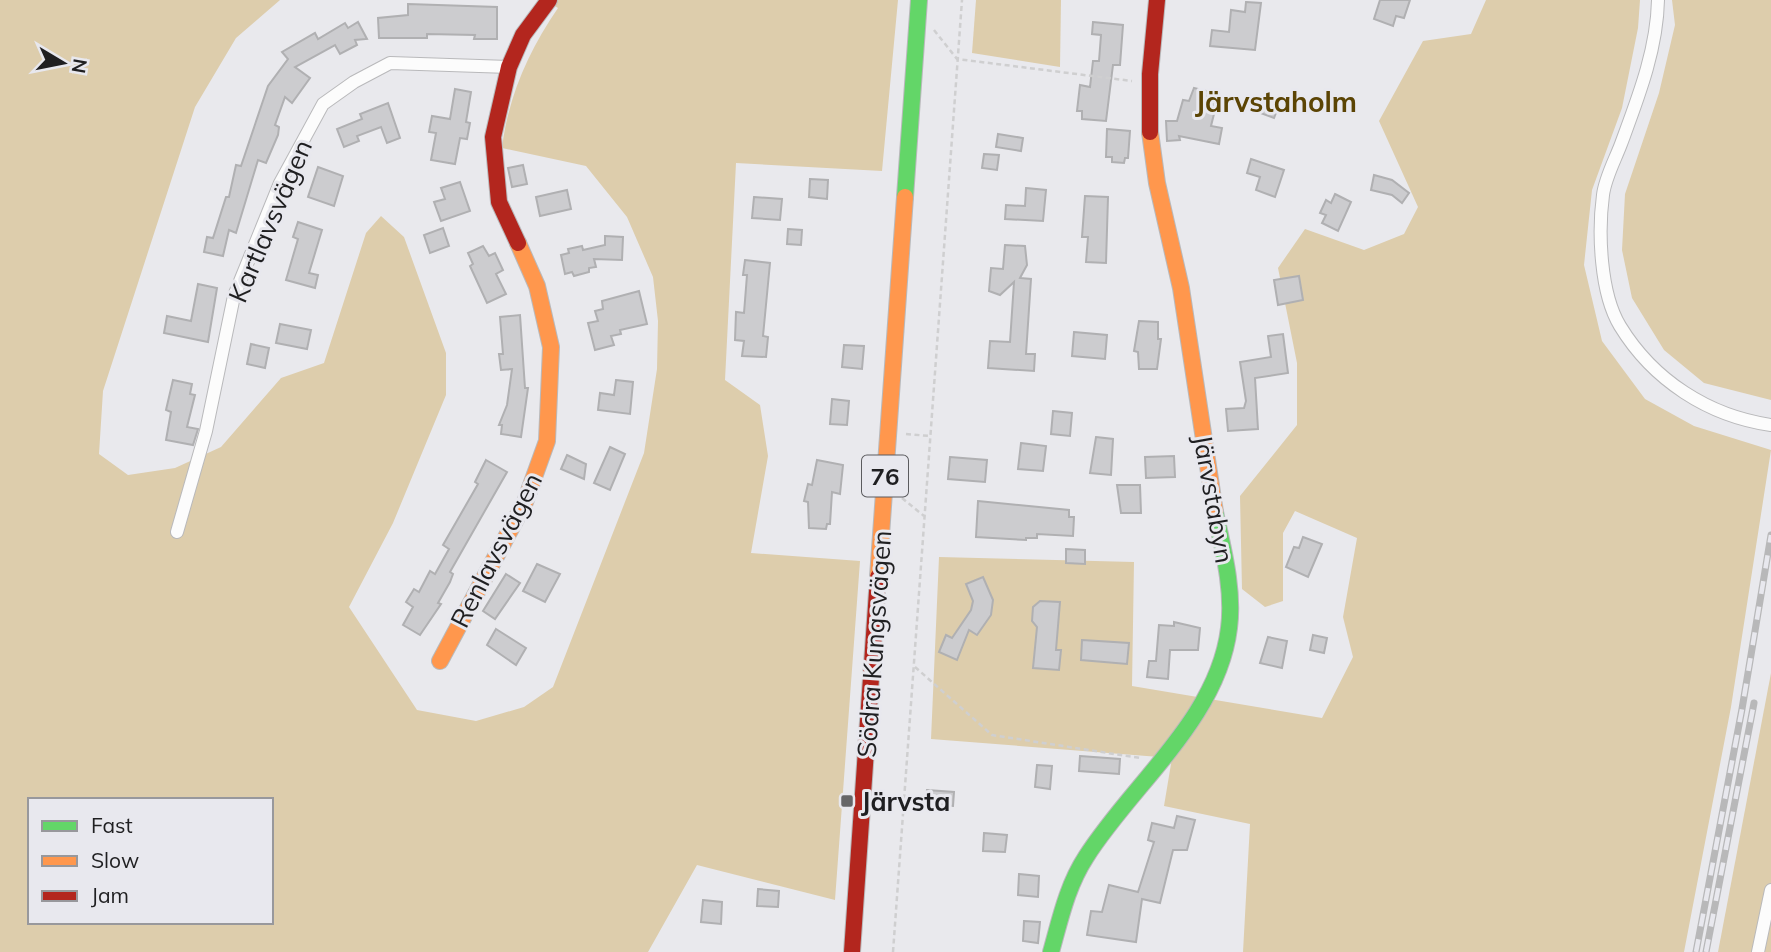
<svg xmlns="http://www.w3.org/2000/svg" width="1771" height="952" viewBox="0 0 1771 952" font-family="Mulish,sans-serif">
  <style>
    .green { fill: #ddcdac; fill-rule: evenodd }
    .building { fill: #cccccf; stroke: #b0b0b2; stroke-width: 2 }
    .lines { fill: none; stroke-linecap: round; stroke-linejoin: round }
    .street-casing { stroke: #b9b9bb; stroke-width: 14 }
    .fast-casing { stroke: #b9b9bb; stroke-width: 18 }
    .slow-casing { stroke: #b9b9bb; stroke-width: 18 }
    .jam-casing { stroke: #b9b9bb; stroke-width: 18 }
    .path { stroke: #cfcfd0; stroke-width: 2.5; stroke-dasharray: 5 3.5; stroke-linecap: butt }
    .street { stroke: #fcfcfc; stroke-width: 12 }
    .fast { stroke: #63d668; stroke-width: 16 }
    .slow { stroke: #ff974d; stroke-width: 16 }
    .jam { stroke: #b3261e; stroke-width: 16 }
    .rail-casing { stroke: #b8b8b9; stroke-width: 7 }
    .rail { stroke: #e8e8ee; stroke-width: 4.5; stroke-dasharray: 13; stroke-linecap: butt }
    .poi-dot { fill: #666668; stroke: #e8e8ee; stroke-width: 2.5 }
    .labels { text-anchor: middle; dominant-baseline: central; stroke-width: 6; stroke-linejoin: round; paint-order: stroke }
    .shield { fill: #e8e8ee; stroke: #5b5b5e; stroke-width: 2 }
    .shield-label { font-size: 24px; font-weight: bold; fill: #1f1f21 }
    .street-label { font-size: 26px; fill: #1f1f21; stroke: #e8e8ee }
    .poi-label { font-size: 26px; font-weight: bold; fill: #1f1f21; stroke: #e8e8ee; text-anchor: start }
    .neighbourhood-label { font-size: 28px; font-weight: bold; fill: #5b4404; stroke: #e8e8ee }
  </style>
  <rect width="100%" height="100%" fill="#e9e9ed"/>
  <g class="green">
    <path d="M0,0H280L236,38L195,107L103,391L99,454L128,475L175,468L221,447L281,378L324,363L366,233L381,216L404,237L446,353V395L393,523L349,607L417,710L476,721L524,707L553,687L644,453L657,369L658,321L653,277L627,217L586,166L502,148C508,97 529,50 558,8L545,0H898L882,171L736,163L725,380L760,405L768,456L751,553L860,561L835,900L697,865L648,952H0ZM30,800H271V922H30Z"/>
    <path d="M976,0H1061L1060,67L972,53Z"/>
    <path d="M1486,0H1640L1638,28L1622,108L1592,190L1584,265L1602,341L1645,399L1694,426L1771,450L1731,707L1684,952H1243L1250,824L1164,806L1172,758L931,739L939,557L1134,562L1132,686L1322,718L1353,657L1343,617L1357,538L1295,511L1283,533V601L1265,607L1242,589L1240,496L1297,425V363L1278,268L1305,229L1364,250L1404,234L1418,207L1379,121L1423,41L1471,34Z"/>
    <path d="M1672,0H1771V400L1704,383L1664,350L1632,298L1622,250L1625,194L1659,93L1675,25Z"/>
    <path d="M1771,673V952H1718Z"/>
  </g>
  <g class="building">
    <path d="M1380,0H1410L1404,18L1396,16L1393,26L1374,19Z"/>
    <path d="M1246,2L1261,3L1255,50L1210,46L1212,30L1229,32L1231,10L1245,12Z"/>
    <path d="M408,4L497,7V39H474L475,35L427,34V38H379L378,18L408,15Z"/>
    <path d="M358,22L367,39L355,40L357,45L340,54L335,45L295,67L310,78L292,103L285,97L275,125L279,127L278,135L266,163L258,160L236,233L229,230L223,256L204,252L207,237L213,238L226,197H229L236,165L241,166L268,86L288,59L282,52L315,33L318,39L345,23L348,28Z"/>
    <path d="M1093,22L1123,25L1120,65H1113L1106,121L1082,119V111H1077L1080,85L1090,87L1093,61H1099L1101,35L1092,34Z"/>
    <path d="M1194,88L1219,94L1211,126L1222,128L1219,144L1179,136L1180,140L1167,141L1166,121H1177L1183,100L1189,101Z"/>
    <path d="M455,89L471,92L466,122L470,123L467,139L460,138L455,164L431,160L436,133L429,132L432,116L450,119Z"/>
    <path d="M1257,97L1279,105L1274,118L1252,110Z"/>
    <path d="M388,103L400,138L387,143L381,127L357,136L359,141L344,147L337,129L362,119L360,114Z"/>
    <path d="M1107,129L1130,131L1128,158H1125L1124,163L1112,162V157H1106Z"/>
    <path d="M998,134L1023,138L1021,151L996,147Z"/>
    <path d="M984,154L999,155L997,170L982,168Z"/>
    <path d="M1251,159L1284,170L1275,197L1256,190L1260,177L1247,173Z"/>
    <path d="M523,165L527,184L512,187L508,168Z"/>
    <path d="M318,167L343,176L334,206L308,197Z"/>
    <path d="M1374,175L1392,180L1409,193L1402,203L1392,195L1371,190Z"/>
    <path d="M810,179L828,180L827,199L809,197Z"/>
    <path d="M460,182L470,211L441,221L434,202L445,199L441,188Z"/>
    <path d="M1026,188L1046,190L1043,221L1005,219L1006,205L1025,206Z"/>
    <path d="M567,190L571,209L540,216L536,197Z"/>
    <path d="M1335,194L1351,202L1338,231L1322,223L1326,215L1320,213L1326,200L1331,203Z"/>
    <path d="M1085,196L1108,197L1106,263L1086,262L1088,237H1082Z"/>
    <path d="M754,197L782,199L780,220L752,218Z"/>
    <path d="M298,222L322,230L309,273L318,275L315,288L286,280L298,239L293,237Z"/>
    <path d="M443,228L449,246L430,253L424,235Z"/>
    <path d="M788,229L802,230L801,245L787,244Z"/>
    <path d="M605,236L623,237L622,260L594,259L596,267L589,268V272L574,276L572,272L565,274L561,255L569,253L568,249L582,246L583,250L605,245Z"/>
    <path d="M1005,245L1025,246L1027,265L1020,278L1031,279L1026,354H1035L1034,371L988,368L990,341L1010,342L1014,282L1000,295L989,291L991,268L1003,269Z"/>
    <path d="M483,246L489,256L495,253L503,270L496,274L506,294L487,303L470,266L473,264L468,253Z"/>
    <path d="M745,260L770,263L763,336L768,337L766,357L742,356L744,341L735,340L736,312L744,313L747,275H743Z"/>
    <path d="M1299,276L1303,300L1278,305L1274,280Z"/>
    <path d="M198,284L217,288L208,342L164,333L167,316L191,321Z"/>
    <path d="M639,291L647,324L620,330L621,334L611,336L614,345L595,350L588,323L598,321L595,311L603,309L602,301Z"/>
    <path d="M520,315L525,388H528L521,437L501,434L502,425H499L507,405L512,369L501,370L499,354H503L500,317Z"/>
    <path d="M1139,321L1158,322V339H1161L1157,369H1139L1138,352L1134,351Z"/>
    <path d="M280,324L311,330L307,349L276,343Z"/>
    <path d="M1074,332L1107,335L1105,359L1072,356Z"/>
    <path d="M1283,334L1288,373L1255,378L1258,429L1228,431L1226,409L1244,408L1246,401L1240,362L1271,357L1268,336Z"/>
    <path d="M251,344L269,348L265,368L247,364Z"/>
    <path d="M844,345L864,346L862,369L842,367Z"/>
    <path d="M173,380L192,384L190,394L195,395L187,427L198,429L193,445L166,440L171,412L166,410Z"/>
    <path d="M616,380L633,382L630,414L598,410L600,393L614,395Z"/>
    <path d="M832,399L849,401L847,425L830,424Z"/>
    <path d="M1053,411L1072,413L1070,436L1051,434Z"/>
    <path d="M1096,437L1113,439L1111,475L1090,473Z"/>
    <path d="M1021,443L1046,446L1043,471L1018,469Z"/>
    <path d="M610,447L625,454L610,490L594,483Z"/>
    <path d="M567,455L586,464L584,479L561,469Z"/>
    <path d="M1174,456L1175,477L1146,478L1145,457Z"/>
    <path d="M950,457L987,460L985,482L948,479Z"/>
    <path d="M486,460L507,472L450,572L453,574L450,582L438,603L441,604L420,635L403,625L413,607L406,602L414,589L419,592L430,571L435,574L449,549L443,545L478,484L475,482Z"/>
    <path d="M817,460L843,465L840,494L832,492L830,524H827L826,529L809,528L808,502L804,501L808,484L812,485Z"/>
    <path d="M1117,485H1140L1141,513H1121Z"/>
    <path d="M978,501L1069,510V517H1074L1073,536L1037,534V538H1026V540L976,537Z"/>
    <path d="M1303,537L1322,544L1308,577L1286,567L1294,547L1299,548Z"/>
    <path d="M1066,549L1085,550V564L1066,563Z"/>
    <path d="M537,564L560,574L545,602L523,591Z"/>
    <path d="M506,574L520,583L495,619L483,611Z"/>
    <path d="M983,577L993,600L991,615L977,635L969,630L957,660L939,652L946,635L952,638L971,610L973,601L966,584Z"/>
    <path d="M1040,601L1060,602L1056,650H1061L1059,670L1033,668L1037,627L1032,621L1033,607Z"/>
    <path d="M1174,622L1200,628L1198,650H1170L1168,679L1147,677L1149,661H1156L1159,625L1174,626Z"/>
    <path d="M496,629L526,648L516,665L487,645Z"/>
    <path d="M1313,635L1327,638L1324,653L1310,650Z"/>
    <path d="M1268,637L1287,641L1282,668L1260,663Z"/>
    <path d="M1082,640L1129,643L1127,664L1081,660Z"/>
    <path d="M1080,756L1120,759L1119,774L1079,771Z"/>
    <path d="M1037,765L1052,766L1050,789L1035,787Z"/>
    <path d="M927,790L954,792L953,806L926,804Z"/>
    <path d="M1177,816L1195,820L1187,850H1173L1160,903L1142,899L1136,942L1087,935L1091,911L1102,912L1109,885L1138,892L1154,842L1148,840L1152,823L1174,828Z"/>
    <path d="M984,833L1007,835L1005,852L983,851Z"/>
    <path d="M1019,874L1039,876L1038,897L1018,895Z"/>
    <path d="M758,889L779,891L778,907L757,906Z"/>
    <path d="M703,900L722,902L721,924L701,922Z"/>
    <path d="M1024,921L1040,922L1038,943L1023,941Z"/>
  </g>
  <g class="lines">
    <g class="street-casing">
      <g id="street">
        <path d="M1658,0C1657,50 1638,98 1621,144C1615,160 1605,178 1603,195C1598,232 1600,293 1620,326C1653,380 1708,416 1771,425"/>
        <path d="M177,532L206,431L234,296L280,183L323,104L354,82L390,63L509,67"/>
        <path d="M1758,952L1771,890"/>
      </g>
    </g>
    <g class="fast-casing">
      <g id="fast">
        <path d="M905,197L919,0"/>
        <path d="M1051,952C1060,920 1067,886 1086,857C1132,784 1218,719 1229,628C1234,590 1223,549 1215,512"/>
      </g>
    </g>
    <g class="slow-casing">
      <g id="slow">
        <path d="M1150,132L1157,183L1181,288L1215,512"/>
        <path d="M878,577L905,197"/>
        <path d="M440,661L525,502L547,441L551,347L537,286L518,243"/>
      </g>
    </g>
    <g class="jam-casing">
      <g id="jam">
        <path d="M1150,132V74L1157,0"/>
        <path d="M518,243L499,202L493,137L509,67L523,35L549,0"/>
        <path d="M852,952L878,577"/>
      </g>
    </g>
    <g class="path">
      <path d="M934,30L957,59L1132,81"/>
      <path d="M906,434L930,436"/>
      <path d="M902,498L924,516"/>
      <path d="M915,667L992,735L1140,758"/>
      <path d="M893,952L962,0"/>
    </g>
    <use href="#street" class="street"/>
    <use href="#fast" class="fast"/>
    <use href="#slow" class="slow"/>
    <use href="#jam" class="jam"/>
    <g class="rail-casing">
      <g id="rail">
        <path d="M1696,952L1742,709L1771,535"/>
        <path d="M1706,952L1754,703"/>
      </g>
    </g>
    <use href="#rail" class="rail"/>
  </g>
  <rect class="poi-dot" x="840" y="794" width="14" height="14" rx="3.5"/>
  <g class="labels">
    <rect class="shield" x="862" y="455.5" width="46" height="41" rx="5"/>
    <g class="shield-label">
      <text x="885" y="476">76</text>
    </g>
    <g class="street-label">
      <text transform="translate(270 221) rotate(-67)">Kartlavsvägen</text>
      <text transform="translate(1214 499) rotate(80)">Järvstabyn</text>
      <text transform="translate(496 550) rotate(-63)">Renlavsvägen</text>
      <text transform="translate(874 644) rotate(-86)">Södra Kungsvägen</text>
    </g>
    <g class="poi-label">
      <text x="861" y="801">Järvsta</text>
    </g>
    <g class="neighbourhood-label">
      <text x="1276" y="101">Järvstaholm</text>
    </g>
  </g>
  <rect x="28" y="798" width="245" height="126" fill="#e8e8ee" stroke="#98989c" stroke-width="2"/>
  <rect x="42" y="821" width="35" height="10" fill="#63d668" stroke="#98989c" stroke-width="2"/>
  <text x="91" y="833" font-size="21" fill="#1f1f21">Fast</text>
  <rect x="42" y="856" width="35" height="10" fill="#ff974d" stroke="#98989c" stroke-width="2"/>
  <text x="91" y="868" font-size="21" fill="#1f1f21">Slow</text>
  <rect x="42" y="891" width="35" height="10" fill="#b3261e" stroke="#98989c" stroke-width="2"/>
  <text x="91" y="903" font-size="21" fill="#1f1f21">Jam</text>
  <g transform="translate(63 63) rotate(100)" stroke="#e8e8ee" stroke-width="5" paint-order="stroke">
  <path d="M0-5L12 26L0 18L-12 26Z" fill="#1f1f21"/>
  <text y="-10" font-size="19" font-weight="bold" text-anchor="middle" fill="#1f1f21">N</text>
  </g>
</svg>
